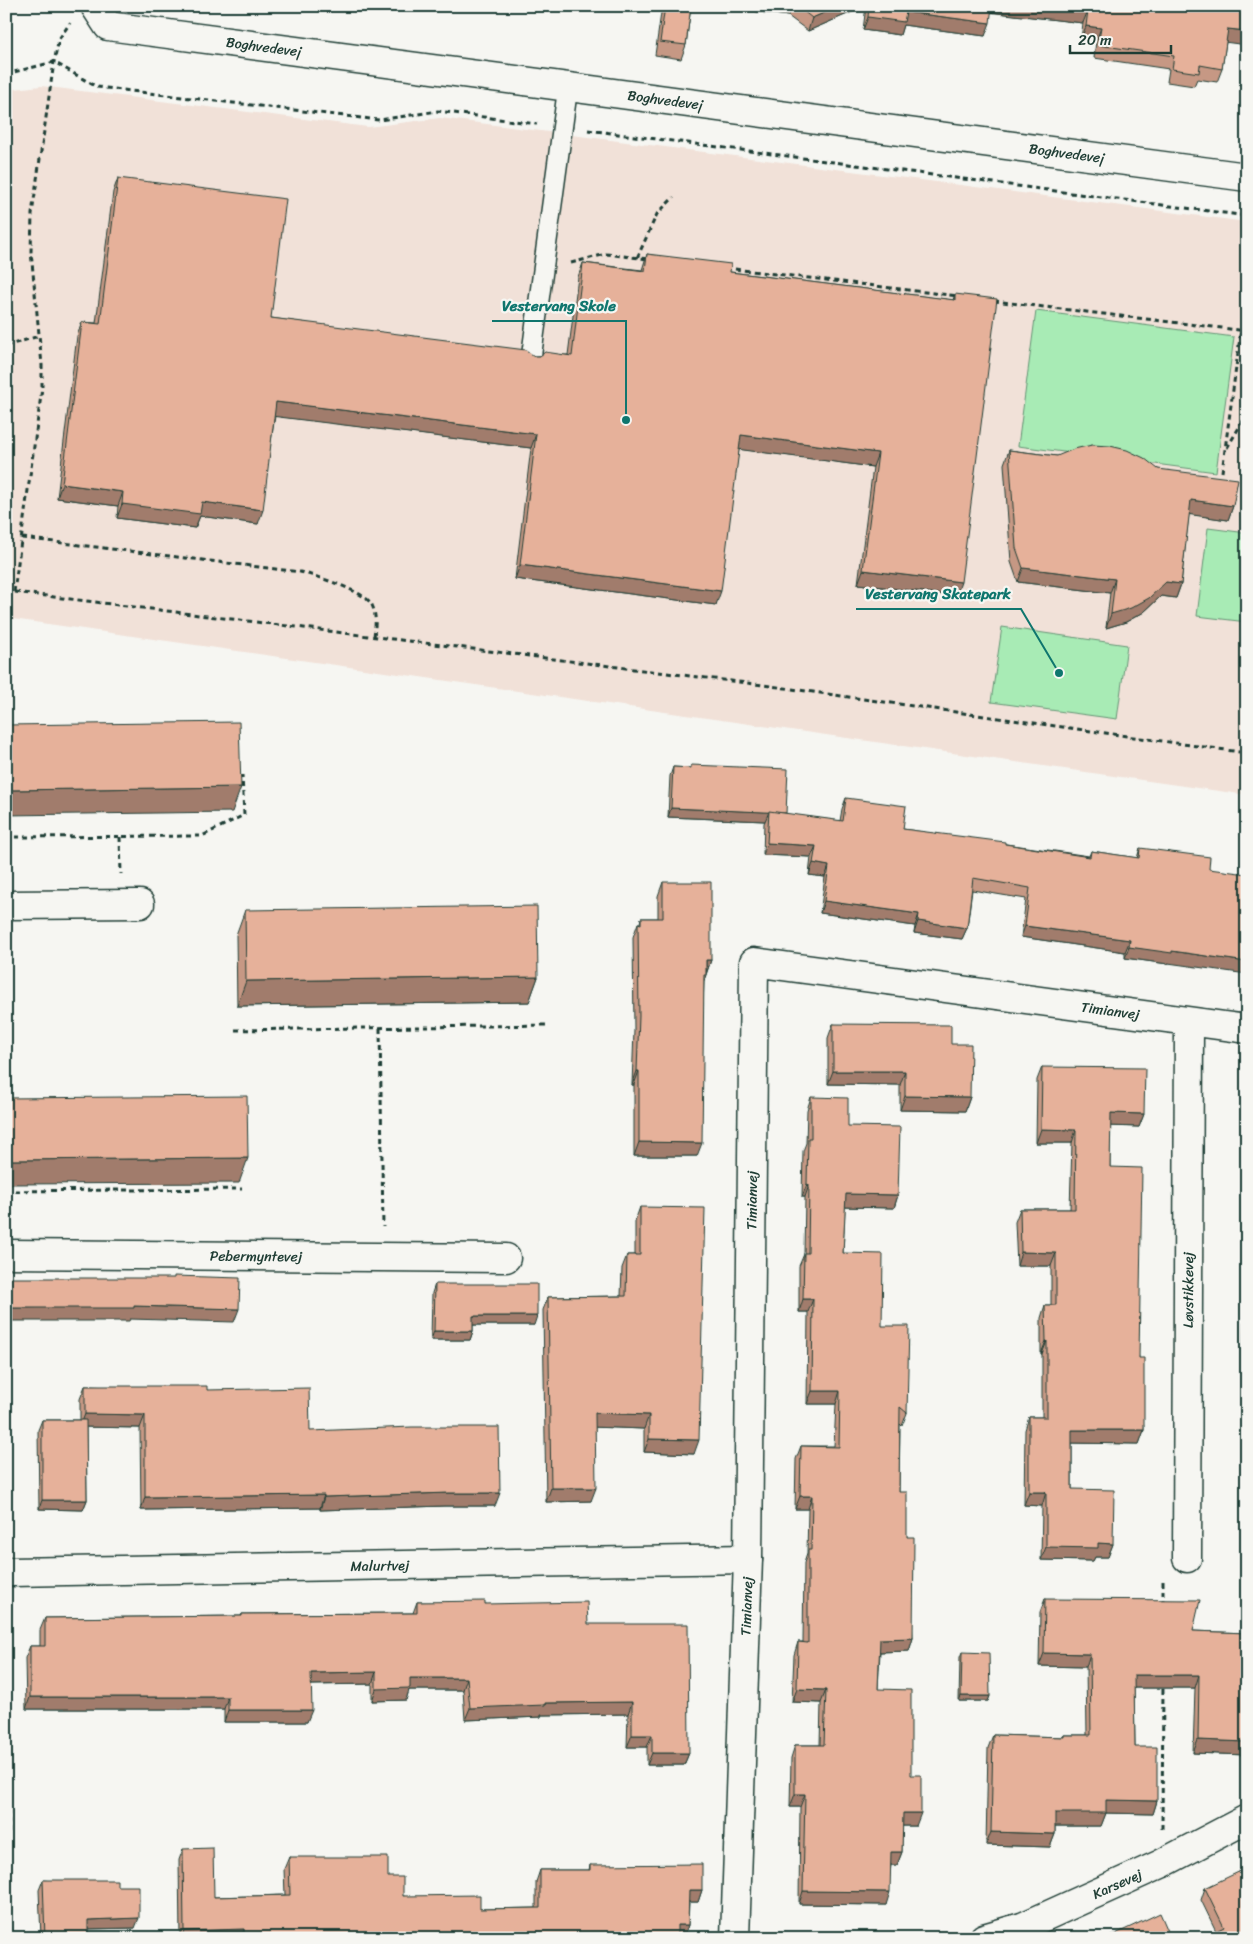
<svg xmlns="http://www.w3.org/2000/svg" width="1253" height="1944" viewBox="0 0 1253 1944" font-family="Sriracha,sans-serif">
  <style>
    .built { fill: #f1e1d8 }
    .green { fill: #a8ebb5; stroke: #649474 }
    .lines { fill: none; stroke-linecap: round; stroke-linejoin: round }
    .lane-casing { stroke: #1f3d34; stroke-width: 22 }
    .street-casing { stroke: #1f3d34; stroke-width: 31 }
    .path { stroke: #1f3d34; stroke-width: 3; stroke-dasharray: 5 4; stroke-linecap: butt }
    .lane { stroke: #f6f6f2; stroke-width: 19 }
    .street { stroke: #f6f6f2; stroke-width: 28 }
    .wall { fill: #c69884; stroke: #1f3d34 }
    .shaded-wall { fill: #a17c6c; stroke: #1f3d34 }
    .building { fill: #e6b19a; stroke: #1f3d34 }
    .labels { text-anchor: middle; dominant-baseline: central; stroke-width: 4.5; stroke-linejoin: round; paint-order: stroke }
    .street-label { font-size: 14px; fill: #1f3d34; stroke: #f6f6f2 }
    .leader { fill: none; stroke: #0f766e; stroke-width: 2 }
    .callout-dot { fill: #0f766e; stroke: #f6f6f2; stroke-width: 2 }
    .callout-label { font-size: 15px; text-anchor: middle; font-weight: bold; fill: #0f766e; stroke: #f6f6f2; stroke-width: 4.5; stroke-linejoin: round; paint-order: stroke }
  </style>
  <rect width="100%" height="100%" fill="#f6f6f2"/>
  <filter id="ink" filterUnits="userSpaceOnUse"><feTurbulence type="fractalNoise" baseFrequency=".02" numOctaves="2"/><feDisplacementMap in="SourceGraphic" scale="10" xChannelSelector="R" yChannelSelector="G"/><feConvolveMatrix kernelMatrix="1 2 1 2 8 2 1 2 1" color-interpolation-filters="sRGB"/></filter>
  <g filter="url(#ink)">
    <path class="built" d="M41,86L368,127L440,118L1247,222V795L6,618V90Z"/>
    <g class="green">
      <path d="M1036,311L1234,337L1216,472L1018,446Z"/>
      <path d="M1208,528L1247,533V622L1197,616Z"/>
      <path d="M1002,627L1127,645L1117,719L991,702Z"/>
    </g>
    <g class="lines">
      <g class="lane-casing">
        <path id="lane" d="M531,359L568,86"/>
      </g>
      <g class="street-casing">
        <g id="street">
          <path id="s1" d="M95,6L108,26L1247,177"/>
          <path d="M6,905L140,904"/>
          <path id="s2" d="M6,1254L506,1258"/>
          <path id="s3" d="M1187,1558L1189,1022"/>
          <path id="s4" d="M11,1572L748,1559"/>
          <path id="s5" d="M735,1938L748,1559L754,962L1247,1029"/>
          <path id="s6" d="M984,1938L1022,1927L1161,1864L1247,1819"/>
        </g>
      </g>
      <g class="path">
        <path d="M6,74L54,62L97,87L379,120L438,111L537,124"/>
        <path d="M588,130L1247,216"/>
        <path d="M637,258L657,214L674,197"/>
        <path d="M571,263L606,254L648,259"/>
        <path d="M726,268L958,296"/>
        <path d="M994,301L1247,331"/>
        <path d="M6,346L39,336"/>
        <path d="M1227,448L1247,414"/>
        <path d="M1222,472L1241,330"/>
        <path d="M22,538L300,572C316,576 365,591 372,605C377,616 375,626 374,637"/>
        <path d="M6,591L771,686L1247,753"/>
        <path d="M14,592L42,388V365L31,252L32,214L54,62L59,39L70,23"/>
        <path d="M6,837L202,836L244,815L242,775"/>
        <path d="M120,837L121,874"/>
        <path d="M380,1028L383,1227"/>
        <path d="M235,1030L547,1025"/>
        <path d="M6,1191L242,1189"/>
        <path d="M7,1603L9,1938"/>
        <path d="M1163,1604V1580"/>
        <path d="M1162,1829L1163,1685"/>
      </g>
      <use href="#lane" class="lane"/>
      <use href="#street" class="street"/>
    </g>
    <g class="wall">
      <path d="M662,6H691L686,45L681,59L655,55Z"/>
      <path d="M715,6H866L808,31L788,16Z"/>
      <path d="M866,6H1247L1226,42L1222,69L1217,82L1197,79L1194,86L1167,82L1169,69L1094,58L1096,41L1081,39L1083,23L991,12L985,36L903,25L900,35L863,30Z"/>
      <path d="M118,178L271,318L534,356L568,355L578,277L583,263L642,270L647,254L730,272L953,300L955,294L956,596L858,584L873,467L739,449L716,605L515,579L531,448L275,416L258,524L200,516L195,528L117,518L118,506L57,498L77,336L82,322L96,323L113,192Z"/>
      <path d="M1009,450L1158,469L1233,506L1228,520L1189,514L1181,584L1176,598L1161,596L1144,612L1126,622L1106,628L1110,593L1018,582L1011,562L1004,464Z"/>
      <path d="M691,765L786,813V814L840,821L842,809L846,798L903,829L1089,856L1091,851L1137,858L1140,848L1168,963V964L1125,958V952L1021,937L1026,899L972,890L967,928L962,939L914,933L915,926L820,913L825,877L809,875L811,857L763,855L764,823L765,821L668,817L670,776L673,767L690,768Z"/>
      <path d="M663,882L711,960L704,981L697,1156H634V1085H632L634,1030L633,937L638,923H640L641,918H658V896Z"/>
      <path d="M245,910L538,977L529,1002L237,1006L236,935Z"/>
      <path d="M833,1024L951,1044L970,1097L965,1111L900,1110V1085L828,1084V1038Z"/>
      <path d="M1042,1067L1144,1114L1139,1127L1110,1126V1167L1139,1358L1144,1430L1139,1444L1072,1443V1489L1113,1544L1108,1557H1095L1093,1561L1041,1560L1042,1506L1024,1505L1025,1430L1029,1417H1042V1354H1041V1318L1045,1305H1051V1266H1017L1015,1222L1020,1209H1070L1072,1143H1036L1037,1080Z"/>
      <path d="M811,1097L848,1126L898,1195L894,1208L845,1207L843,1253L882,1326L907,1413L902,1426L900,1424L899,1492L907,1537L913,1638L909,1651L880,1652L878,1689L911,1775L916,1826H902V1852L897,1865H891L886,1905L799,1904L800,1807H790L791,1758L795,1745H820L821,1703L792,1702L794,1655L798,1642H803L804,1563L807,1554L808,1509H795L796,1459L801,1446H834L836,1404H807L808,1312H799V1266L804,1254L805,1197H802L803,1151L806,1143L807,1110Z"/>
      <path d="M1246,1172L1247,1241H1241L1242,1185Z"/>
      <path d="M640,1207L694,1454L644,1452V1429L595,1427L591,1501L546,1502L543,1310L548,1297L621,1296L622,1268L627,1255H635V1221Z"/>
      <path d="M435,1284L534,1325H473V1331L470,1340H431L432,1293Z"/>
      <path d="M1247,1315V1457H1241L1244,1323Z"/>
      <path d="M85,1386L207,1390L495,1506H444L320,1510V1508L141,1510L140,1428L86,1427L87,1500L83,1510L39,1509L38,1430L42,1420H80V1399Z"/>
      <path d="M1045,1599L1193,1631L1247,1633V1755L1193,1753L1195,1688H1134L1135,1747L1157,1801L1153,1814L1106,1813L1101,1826H1055V1834L1050,1847L986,1845L988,1748L993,1735L1063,1737L1064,1735H1087L1086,1667L1039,1666L1040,1612Z"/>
      <path d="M417,1602L485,1604L588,1624L689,1753L684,1765H647V1747H627L628,1714L541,1715V1717L465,1720L463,1690H409L406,1700L372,1701V1684L311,1685L307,1722H224V1709H26L25,1658L30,1646H40V1630L45,1618L241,1616L242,1614L413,1613Z"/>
      <path d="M962,1652L990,1696L988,1701H959L960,1657Z"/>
      <path d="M183,1849L214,1897L285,1895L284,1869L289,1857L388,1877L403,1896L480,1909L536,1908V1882L540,1870H589L590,1865L702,1890L698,1902H689L688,1925L684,1937H677V1938H180L179,1860Z"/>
      <path d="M43,1880L117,1886L135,1928L88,1929V1938H41L39,1890Z"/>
      <path d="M1205,1888L1247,1938L1216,1931L1201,1900Z"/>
    </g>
    <g class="shaded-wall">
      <path d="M715,6H791L788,16Z"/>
      <path d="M840,6H866L808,31L812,18Z"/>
      <path d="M990,6H1057L1088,10L1083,23L988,12Z"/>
      <path d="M906,12L990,23L985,36L903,25L900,35L863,30L868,17Z"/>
      <path d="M1086,26L1101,28L1096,41L1081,39Z"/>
      <path d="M1228,29L1247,31V45L1224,42Z"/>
      <path d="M276,402L536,434L531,448L271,416Z"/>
      <path d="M741,435L878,453L873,467L736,449Z"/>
      <path d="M62,484L123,492L118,506L57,498Z"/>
      <path d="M1191,500L1233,506L1228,520L1186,514Z"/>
      <path d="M202,502L263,510L258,524L200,516L195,528L117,518L122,504Z"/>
      <path d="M520,565L721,591L716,605L515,579Z"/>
      <path d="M1023,568L1115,579L1110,593L1018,582Z"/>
      <path d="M863,570L961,582L956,596L858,584Z"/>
      <path d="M1166,582L1181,584L1176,598L1161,596L1144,612L1126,622L1106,628L1111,614Z"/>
      <path d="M241,787L232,812L6,815V790Z"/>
      <path d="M671,808L769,812L765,821L668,817Z"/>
      <path d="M767,843L816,846L811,857L763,855Z"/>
      <path d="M813,863L829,866L825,877L809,875Z"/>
      <path d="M824,901L919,914L915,926L820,913Z"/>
      <path d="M918,921L967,928L962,939L914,933Z"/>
      <path d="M1025,926L1130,940L1125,952L1021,937Z"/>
      <path d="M1129,947L1172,951L1247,962V974L1168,963V964L1125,958Z"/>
      <path d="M706,960H711L706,974Z"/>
      <path d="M538,977L529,1002L237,1006L246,981Z"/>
      <path d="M637,1071H639L634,1085H632Z"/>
      <path d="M833,1071H905L900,1085L828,1084Z"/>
      <path d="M905,1096L970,1097L965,1111L900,1110Z"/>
      <path d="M1111,1113L1144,1114L1139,1127L1106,1126Z"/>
      <path d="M1041,1129L1076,1130L1072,1143H1036Z"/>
      <path d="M639,1142L702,1143L697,1156H634Z"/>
      <path d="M248,1158L239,1183L6,1184V1160Z"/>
      <path d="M807,1184L809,1185L805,1197H802Z"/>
      <path d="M846,1194L898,1195L894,1208L841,1207Z"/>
      <path d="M1246,1228H1247V1241H1241Z"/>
      <path d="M1021,1252L1056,1253L1051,1266H1017Z"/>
      <path d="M803,1299H813L808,1312H799Z"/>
      <path d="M134,1306L239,1309L234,1322L130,1319L129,1321H6V1308Z"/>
      <path d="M473,1316H537L534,1325H469Z"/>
      <path d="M434,1331H473L470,1340H431Z"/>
      <path d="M1046,1341H1047L1042,1354H1041Z"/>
      <path d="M812,1391H840L836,1404H807Z"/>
      <path d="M595,1413L649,1415L644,1429L590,1427Z"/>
      <path d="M85,1414L145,1415L140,1428L80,1427Z"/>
      <path d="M1072,1430H1144L1139,1444L1068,1443Z"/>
      <path d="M649,1439L699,1440L694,1454L644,1452Z"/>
      <path d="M1246,1444H1247V1457H1241Z"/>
      <path d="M551,1488H596L591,1501L546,1502Z"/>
      <path d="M1029,1492H1046L1042,1506L1024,1505Z"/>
      <path d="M449,1493H500L495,1506H444L320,1510L324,1497Z"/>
      <path d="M324,1495L320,1508L141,1510L145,1497Z"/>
      <path d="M800,1496H812L808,1509H795Z"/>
      <path d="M42,1500H87L83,1510L39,1509Z"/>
      <path d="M1098,1543L1113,1544L1108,1557H1095L1093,1561L1041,1560L1046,1547Z"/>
      <path d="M913,1638L909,1651L876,1652L880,1639Z"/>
      <path d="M1044,1653L1090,1654L1086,1667L1039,1666Z"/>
      <path d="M376,1672L372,1684L307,1685L311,1673Z"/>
      <path d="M1134,1675H1199L1195,1688H1129Z"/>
      <path d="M410,1678H467L463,1690H409L406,1700L372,1701L376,1689Z"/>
      <path d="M797,1689L826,1690L821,1703L792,1702Z"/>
      <path d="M961,1696H990L988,1701H959Z"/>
      <path d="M30,1697H228L224,1709H26Z"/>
      <path d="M632,1702L628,1714L541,1715V1717L465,1720L470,1708L545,1703Z"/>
      <path d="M228,1710H312L307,1722H224Z"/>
      <path d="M632,1735H652L647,1747H627Z"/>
      <path d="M1198,1740L1247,1742V1755L1193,1753Z"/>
      <path d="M652,1753H689L684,1765H647Z"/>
      <path d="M795,1794H805L800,1807H790Z"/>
      <path d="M1106,1800L1157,1801L1153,1814L1106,1813L1101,1826H1051L1055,1813Z"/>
      <path d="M903,1813H921L916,1826H898Z"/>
      <path d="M991,1832L1055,1834L1050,1847L986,1845Z"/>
      <path d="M891,1852H902L897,1865H886Z"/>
      <path d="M689,1890H702L698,1902H685Z"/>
      <path d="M803,1891L890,1892L886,1905L799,1904Z"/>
      <path d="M139,1918L135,1928L84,1929L88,1920Z"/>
      <path d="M677,1925H688L684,1937H672Z"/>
      <path d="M244,1929L241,1938H182L184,1931Z"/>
    </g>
    <g class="building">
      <path d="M665,6H691L686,45L660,42Z"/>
      <path d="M797,6H840L812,18Z"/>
      <path d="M869,6H992L990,23L906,12L904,22L868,17Z"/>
      <path d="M1057,6H1247V31L1228,29L1222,69L1200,65L1199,73L1172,69L1174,56L1098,45L1101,28L1086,26L1088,10Z"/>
      <path d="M118,178L286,199L271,318L526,350L534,356H540L545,352L572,356L583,263L645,271L647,254L731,264L730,272L955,300V294L997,299L961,582L863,570L878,453L741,435L721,591L520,565L536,434L276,402L263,510L202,502L200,514L122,504L123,492L62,484L82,322L100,324Z"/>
      <path d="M1092,445L1110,446L1127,450L1144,458L1158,469L1238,479L1233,506L1191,500L1181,584L1166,582L1149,598L1131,608L1111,614L1115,579L1023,568L1016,548L1009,450L1057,456L1074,449Z"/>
      <path d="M239,722L241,787L6,790V725Z"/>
      <path d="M691,765L788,769L786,813L671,808L673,767L691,768Z"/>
      <path d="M846,798L906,806L903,829L1005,842V844L1090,857L1091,851L1139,858L1140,848L1210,857L1209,869L1247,874V962L1172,951V953L1129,947L1130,940L1025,926L1030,888L973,878L967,928L918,921L919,914L824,901L829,866L813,863L816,846L767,843L769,811L843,821Z"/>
      <path d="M663,882H711V960H706V975H704L702,1143L639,1142V1071H637L639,1016L638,923L641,924V918H663Z"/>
      <path d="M537,906L538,977L246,981L245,910Z"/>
      <path d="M833,1024L951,1025V1044H971L970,1097L905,1096V1071H833Z"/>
      <path d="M1042,1067L1145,1068L1144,1114L1111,1113L1110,1167L1142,1168L1139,1358H1144V1430H1072V1489L1114,1490L1113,1544L1098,1543V1548L1046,1547V1492H1029V1417H1047V1341H1046L1045,1305H1056V1253L1021,1252L1020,1209H1075L1076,1130L1041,1129Z"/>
      <path d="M247,1096L248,1158L6,1160V1098Z"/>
      <path d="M811,1097L848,1098V1126L900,1127L898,1195L846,1194L843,1253L883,1254L882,1326H909L907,1413L900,1407L899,1492H907V1537H914L913,1638L880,1639L878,1689L911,1690V1775H921V1813H903L902,1852H891L890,1892L803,1891L805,1794H795V1745H824L826,1690L797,1689L798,1642L808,1643V1550H811L812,1496H800L801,1446L839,1447L840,1391H812L813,1299H803L804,1253H808L809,1185L807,1184L808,1138H811Z"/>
      <rect x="1246" y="1172" width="1" height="56"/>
      <path d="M640,1207L705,1208L699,1440L649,1439V1415L595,1413L596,1488H551L548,1297L626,1296L627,1255H640Z"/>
      <path d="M174,1276L240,1278L239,1309L134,1306V1308H6V1278H174Z"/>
      <path d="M435,1284H537V1316H473V1331H434Z"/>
      <path d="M85,1386H207V1390L309,1388L310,1431L412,1427H499L500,1493H449L324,1497V1495L145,1497V1415L85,1414Z"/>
      <path d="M1247,1394V1444H1246Z"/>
      <path d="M42,1420H86L87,1500H42Z"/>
      <path d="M1045,1599L1200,1600L1193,1631L1247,1633V1742L1198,1740L1199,1675H1134L1135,1747H1157V1801L1106,1800V1813H1055V1834L991,1832L993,1735L1064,1737V1735H1091L1090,1654L1044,1653Z"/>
      <path d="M485,1601V1604L587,1602L588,1624H688L689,1753H652V1735H632V1702L545,1703V1705L470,1708L467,1678H410V1688L376,1689V1672L311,1673L312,1710H228V1697H30V1646H45V1618L242,1616V1614L417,1613V1602Z"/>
      <path d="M962,1652L989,1653L990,1696H961Z"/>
      <path d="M213,1848L214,1897L290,1895L289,1857H388V1877H403V1896L480,1895V1909L540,1908V1870H590V1865L702,1864V1890H689L688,1925H677V1938H245L244,1929L184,1931L183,1849Z"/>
      <path d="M1247,1868V1938H1202L1224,1927L1205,1888Z"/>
      <path d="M43,1880H117V1886H139V1918L88,1920V1938H45Z"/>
      <path d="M1160,1913L1171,1938H1107Z"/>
    </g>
  </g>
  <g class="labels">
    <g class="street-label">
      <text stroke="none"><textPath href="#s1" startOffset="181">Boghvedevej</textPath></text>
      <text stroke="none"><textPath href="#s1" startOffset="586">Boghvedevej</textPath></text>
      <text stroke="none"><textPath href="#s1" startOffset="991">Boghvedevej</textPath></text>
      <text stroke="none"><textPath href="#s5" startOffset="1336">Timianvej</textPath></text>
      <text stroke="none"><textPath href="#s5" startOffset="738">Timianvej</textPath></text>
      <text stroke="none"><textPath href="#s2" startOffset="250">Pebermyntevej</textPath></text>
      <text stroke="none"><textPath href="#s3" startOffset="268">Løvstikkevej</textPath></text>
      <text stroke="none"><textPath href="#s4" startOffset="369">Malurtvej</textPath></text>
      <text stroke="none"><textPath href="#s5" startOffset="332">Timianvej</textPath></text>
      <text stroke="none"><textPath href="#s6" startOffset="144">Karsevej</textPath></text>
    </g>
  </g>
  <path class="leader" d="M626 420L626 321H492M1059 673L1021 609H856"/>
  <g class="callout-dot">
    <circle cx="626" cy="420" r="5"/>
    <circle cx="1059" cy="673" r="5"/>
  </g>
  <g class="callout-label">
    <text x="559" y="311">Vestervang Skole</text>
    <text x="938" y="599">Vestervang Skatepark</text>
  </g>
  <rect width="1253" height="1944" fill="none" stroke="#f6f6f2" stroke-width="25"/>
  <rect x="12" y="12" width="1228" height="1919" fill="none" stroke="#1f3d34" stroke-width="2" filter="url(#ink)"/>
  <path d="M1070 45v8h101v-8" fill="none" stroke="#1f3d34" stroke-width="2.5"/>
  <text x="1078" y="45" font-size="15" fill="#1f3d34" stroke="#f6f6f2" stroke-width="4" paint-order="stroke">20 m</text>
</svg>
